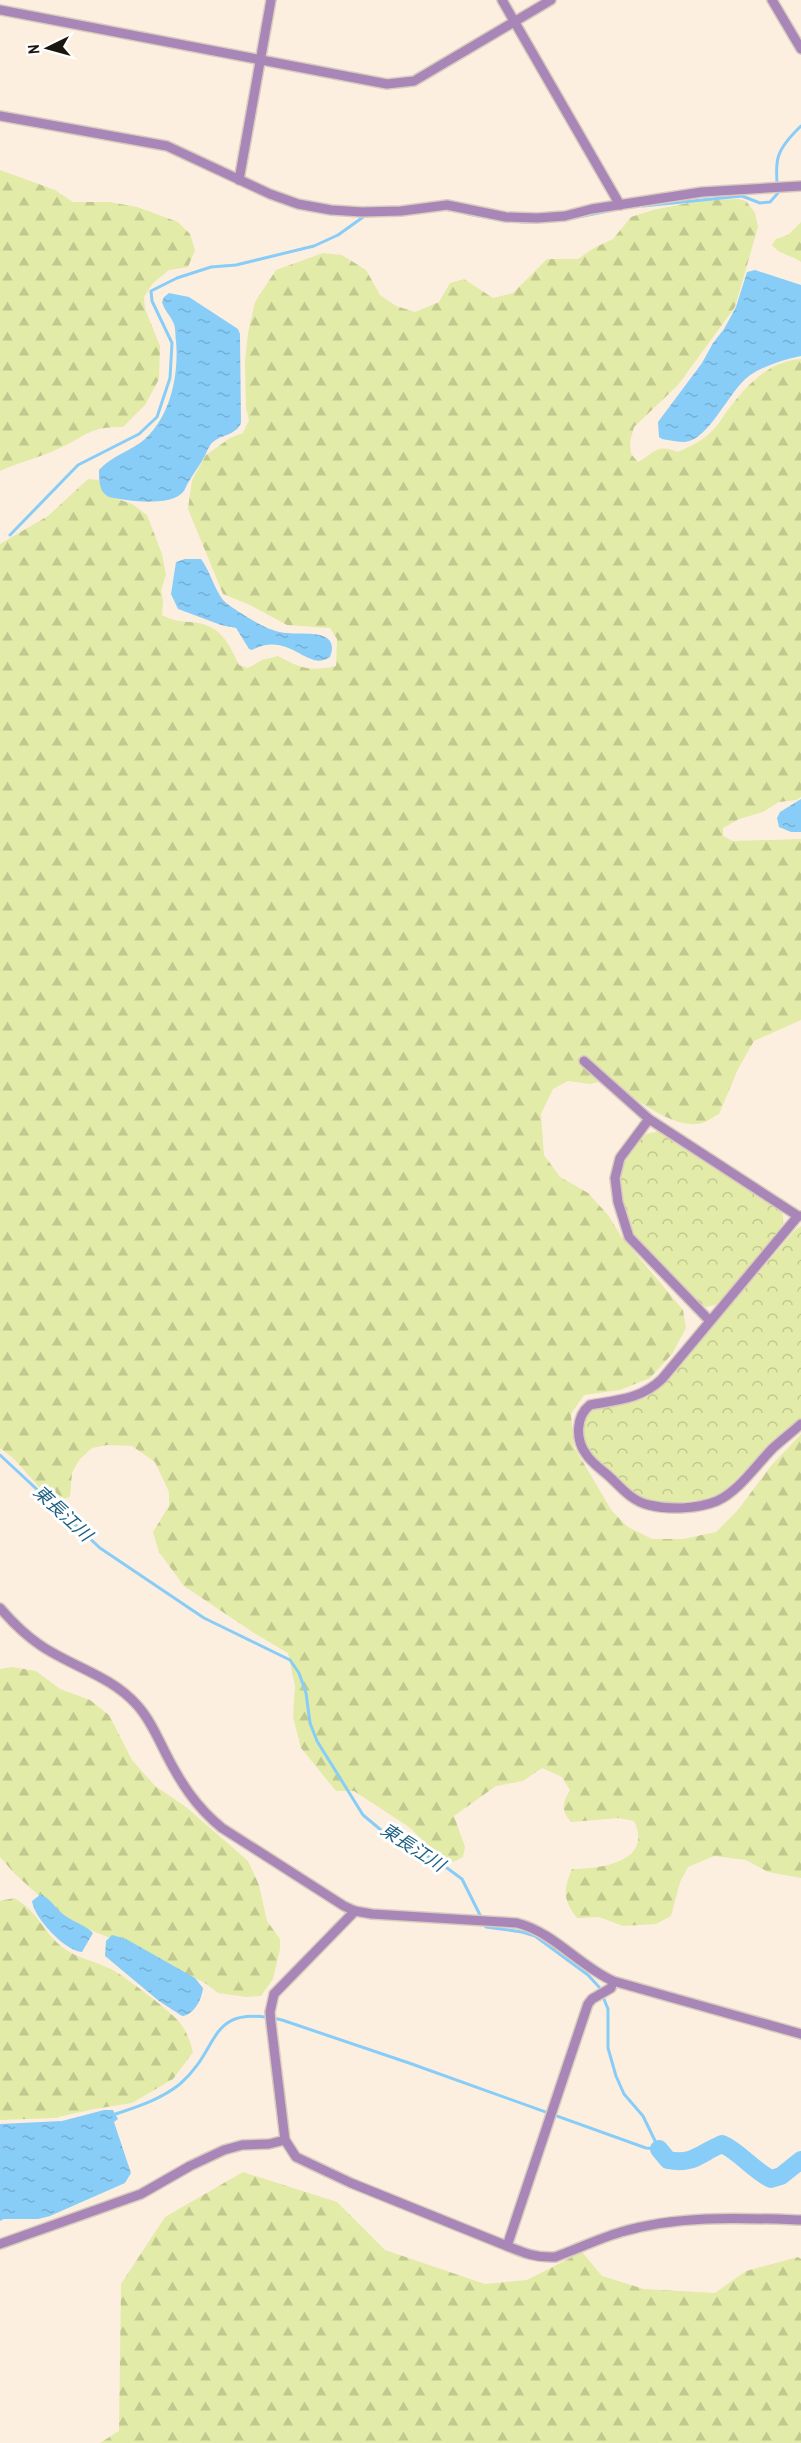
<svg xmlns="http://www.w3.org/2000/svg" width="801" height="2443" viewBox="0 0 801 2443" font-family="'Archivo Narrow','Noto Sans JP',sans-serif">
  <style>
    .forest { fill: url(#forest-firs) }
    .park { fill: url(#park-crowns) }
    .water { fill: url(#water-ripples) }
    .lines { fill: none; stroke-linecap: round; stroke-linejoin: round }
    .stream { stroke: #88cdf8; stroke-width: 3 }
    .river { stroke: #88cdf8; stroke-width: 18 }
    .street-casing { stroke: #d9ccbe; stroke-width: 12 }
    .street { stroke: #a886b7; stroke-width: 9 }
    .labels { text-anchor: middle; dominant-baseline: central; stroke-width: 6; stroke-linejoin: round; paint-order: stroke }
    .water-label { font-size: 18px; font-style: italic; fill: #1b5f82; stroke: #fff }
  </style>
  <defs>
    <pattern id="forest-firs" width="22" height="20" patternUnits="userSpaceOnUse" patternTransform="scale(1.5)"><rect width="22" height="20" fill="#e2eba8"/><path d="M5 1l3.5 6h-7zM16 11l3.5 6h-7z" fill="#c1c98f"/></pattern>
    <pattern id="park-crowns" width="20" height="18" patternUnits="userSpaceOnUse" patternTransform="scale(1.5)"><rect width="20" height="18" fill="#e2eba8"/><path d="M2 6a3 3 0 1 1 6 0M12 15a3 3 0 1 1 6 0" fill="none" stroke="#c1c98f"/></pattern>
    <pattern id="water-ripples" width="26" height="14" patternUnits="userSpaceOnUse" patternTransform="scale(1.5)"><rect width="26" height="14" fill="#88cdf8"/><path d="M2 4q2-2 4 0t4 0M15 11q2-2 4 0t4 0" fill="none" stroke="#75afd3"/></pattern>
  </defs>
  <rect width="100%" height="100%" fill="#fdefdf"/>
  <g class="forest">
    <path d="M0,170L55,190L73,202H109L137,207L178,222L190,234L195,250L188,267L169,270L153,283L144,297L145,309L160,346L159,379L145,405L123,427C89,427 89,434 62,447C42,457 20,462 0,471Z"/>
    <path d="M738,199L746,201L755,213L758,227L735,307L678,385L634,427L630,442L631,454L638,462C655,453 656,443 678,452C688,447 701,442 710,433C717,427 722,418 727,411C746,386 768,361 801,359V797L796,800L779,802L763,812L739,819L723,828V836L733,841L801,839V1020L754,1041L738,1069L719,1114C713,1117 704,1124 697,1124C669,1127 631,1095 608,1080L590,1084L568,1081L553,1089L541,1114L544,1155L560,1177L588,1193L608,1215L621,1236L683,1310L686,1328L672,1354L650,1378L620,1390L584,1395L571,1414L574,1447L612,1511L628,1527L652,1539H683L716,1532L738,1510L770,1467L801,1434V1878L768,1872L746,1860L714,1856L688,1867L680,1882L671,1916L656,1924L623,1926L599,1917L577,1918C563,1900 563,1890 572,1869C600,1869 654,1862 634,1821L619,1818L571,1822C561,1810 562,1804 570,1790L562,1777L542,1768L523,1781L496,1786L454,1816L465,1847L463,1857L453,1862L434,1851L409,1827L354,1791H336L301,1748L293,1717L295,1686L288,1653L254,1633L184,1586L159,1552L153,1532L169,1506V1492L155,1462L132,1446L107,1445L92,1448L79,1460L72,1473L70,1497L60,1500L41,1489L13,1458L0,1448V544L48,516L88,479L99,480L106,495L132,504L147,515L162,554L166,575L161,590L163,601L162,615C174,622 184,621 198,623C221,626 231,647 239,665L248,668L262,660L278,656C300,668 311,672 336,666L337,639L330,628L287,625L250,605L223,594L188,509L192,480L206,455L230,438L243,433L249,420L246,408L245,361L248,333L255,302L276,270L323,253L342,255L366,270L380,295L396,306L415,312L439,302L450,283L464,279L493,298L513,293L547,259H578L594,248L613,239L631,217L653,210L698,201Z"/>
    <path d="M801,222V262C790,254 781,256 772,245L776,239L788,235Z"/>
    <path d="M12,1667L36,1671L60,1689L90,1700L109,1715L132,1760L155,1786L186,1807L248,1861L259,1885L267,1921L280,1939V1949L273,1979L261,1996L246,1997L218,1993L205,1983L123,1943L77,1925L46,1902L15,1874L0,1857V1669Z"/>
    <path d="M14,1898C37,1910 43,1932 62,1947C76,1958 95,1961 111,1969C123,1975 173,2013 180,2023C187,2032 190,2041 193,2052L173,2079L132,2103L94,2109L54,2118L0,2120V1901Z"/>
    <path d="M243,2172L337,2202L385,2250L485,2284L527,2280L582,2252L602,2276L644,2289L715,2293L746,2271L798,2257L801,2259V2443H100L119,2431L121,2284L165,2217Z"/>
  </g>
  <g class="park">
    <path d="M660,1131L781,1210C785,1220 784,1224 778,1232L725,1296L715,1305L707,1307L694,1300L634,1237C625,1220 616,1192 619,1172C622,1158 636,1144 646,1134Z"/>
    <path d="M801,1226V1419L770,1444L727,1489L714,1496L700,1500L659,1504L640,1499L595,1458L584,1444L581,1424L588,1412L597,1407L647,1397L661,1387L795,1230Z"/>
  </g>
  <g class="water">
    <path d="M755,270L801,285V356C783,360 765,365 749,376C728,392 709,440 685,442C678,442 669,440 662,439L659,437L658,422L702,363L713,343L724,329L736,307L747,272Z"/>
    <path d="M169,293L189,297L238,329L240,334L241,423C236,436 220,434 211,444C207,449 206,455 202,461C196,471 190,478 185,489C176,508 126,501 109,497C99,492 99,480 99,470C111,456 131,451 145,439C171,415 179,374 176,341C175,335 176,327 173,322C170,315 164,310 162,302L164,297Z"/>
    <path d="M185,559H201C210,571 214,588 223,600C228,606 261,626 270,629C275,631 282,633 288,633C303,635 341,628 330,657C307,673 290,630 252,650L249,649L236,628L221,625L178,609L171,594L176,562Z"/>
    <path d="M801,799V832H791L779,827L777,818L780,812Z"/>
    <path d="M41,1894C52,1900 57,1911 67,1917C76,1923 85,1925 93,1933L82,1952C65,1951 34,1918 32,1901Z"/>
    <path d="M112,1935L126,1939L195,1978L203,1988C202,1999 194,2015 182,2016L159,2001L105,1956L106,1941Z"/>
    <path d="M104,2110H113L118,2119L114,2122L131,2173L125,2183L50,2216L38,2219H4L0,2221V2124L62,2121Z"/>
  </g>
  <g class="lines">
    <g class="stream">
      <path d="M643,206L742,196L760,203L770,202L778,193C774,159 776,150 801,126"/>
      <path d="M442,209L456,211"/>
      <path d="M468,214L506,221"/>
      <path d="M569,219L613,210"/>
      <path d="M521,222H536"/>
      <path d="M10,535L78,465L139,434L157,417L170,378L172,343L152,301L151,291L177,278L211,267L236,265L314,246L338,235L366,215"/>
      <path d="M0,1455L100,1548L204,1618L290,1660L299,1673L306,1693L310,1723L317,1741L363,1815L381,1830L443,1865L462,1879L486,1927L522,1932L535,1936L588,1975L599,1987L608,2009V2048L616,2076L624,2094L643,2116L659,2149"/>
      <path d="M113,2115C136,2107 160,2100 180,2084C223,2047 205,2003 282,2020L409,2063L646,2148L659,2149"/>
    </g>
    <path class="river" d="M659,2149L668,2160C694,2165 700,2153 722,2144C740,2152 753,2170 771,2179L781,2176L801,2160"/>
    <g class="street-casing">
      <g id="street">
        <path d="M502,0L620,205"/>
        <path d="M772,0L801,49"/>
        <path d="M0,10L387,84L414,81L551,0"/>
        <path d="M0,116L167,146L270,194L298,204L331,210L362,212L401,211L447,205L506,217L537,218L565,216L592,209L702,192L801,186"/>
        <path d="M239,180L271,0"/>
        <path d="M584,1061L649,1119L798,1216H801"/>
        <path d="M649,1119L620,1158L615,1178L618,1202L629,1237L709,1320"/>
        <path d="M798,1216L662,1379C641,1399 618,1400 590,1405C576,1416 575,1439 586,1454C592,1464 604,1471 612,1479C623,1490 634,1502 649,1505C670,1510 697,1509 717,1501C739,1491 756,1465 773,1448C782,1440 792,1432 801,1424"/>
        <path d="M0,1608C12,1622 25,1635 40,1645C72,1667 110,1675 137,1705C149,1718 157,1736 165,1752C180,1782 196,1807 222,1828L344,1906L355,1911L372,1914L517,1923C555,1933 578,1965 613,1981L801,2034"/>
        <path d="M355,1911L274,1994L270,2012L271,2023L285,2140L296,2157L351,2183L507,2246L588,2004L592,1999L611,1988L613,1981"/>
        <path d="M0,2244L141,2194L190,2166L224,2150L242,2145L269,2144L285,2140"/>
        <path d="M507,2246C524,2253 536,2258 555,2257C577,2249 598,2239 621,2232C679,2215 741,2218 801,2220"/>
      </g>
    </g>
    <use href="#street" class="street"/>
  </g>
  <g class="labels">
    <g class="water-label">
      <text transform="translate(63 1513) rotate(43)">東長江川</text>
      <text transform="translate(413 1847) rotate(33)">東長江川</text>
    </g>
  </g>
  <g transform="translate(48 48) rotate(265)" stroke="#ffffff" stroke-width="4.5" paint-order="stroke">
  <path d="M0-4.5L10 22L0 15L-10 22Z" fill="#1b150f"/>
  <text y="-9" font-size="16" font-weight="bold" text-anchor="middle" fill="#1b150f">N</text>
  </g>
</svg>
